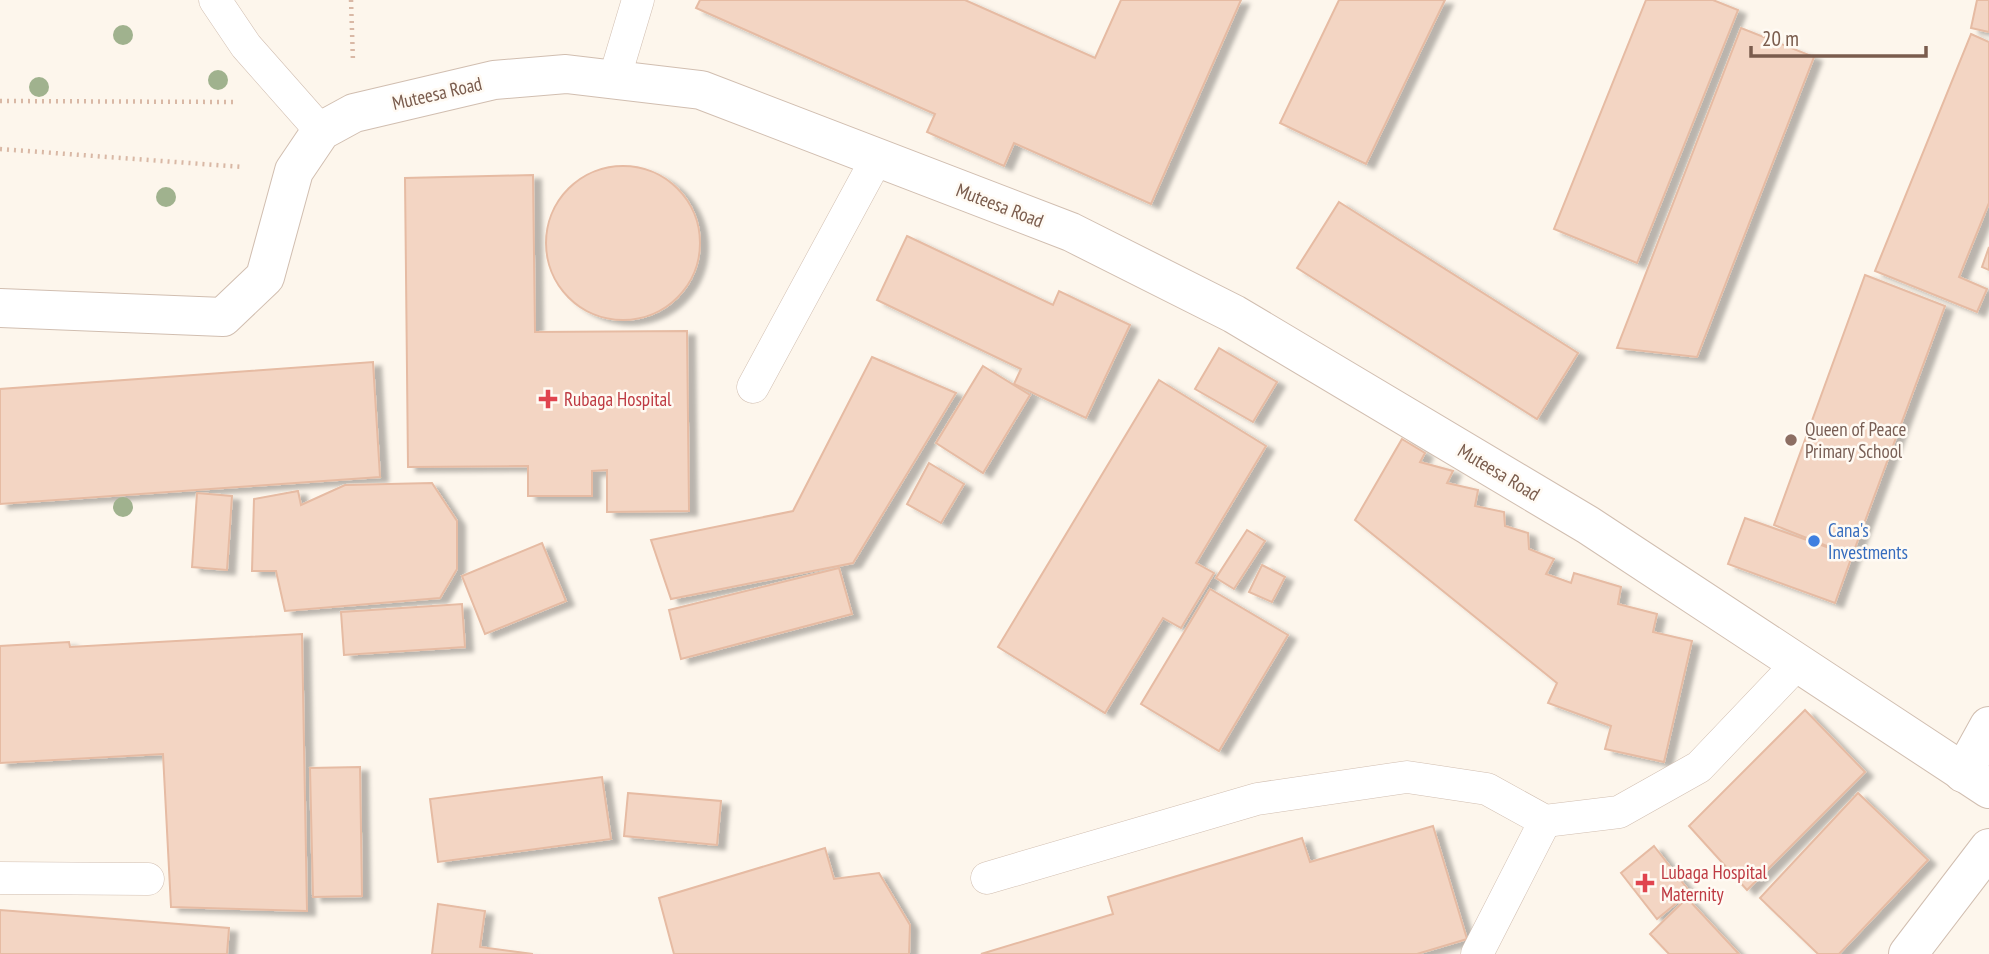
<svg xmlns="http://www.w3.org/2000/svg" width="1989" height="954" viewBox="0 0 1989 954" font-family="'PT Sans Narrow',sans-serif">
  <style>
    .building { fill: #f3d5c3; stroke: #e6bba3; stroke-width: 2; filter: url(#shadow) }
    .lines { fill: none; stroke-linecap: round; stroke-linejoin: round }
    .service-casing { stroke: #d1beb0; stroke-width: 33 }
    .minor-casing { stroke: #d1beb0; stroke-width: 40 }
    .tertiary-casing { stroke: #d1beb0; stroke-width: 40 }
    .path { stroke: #d9b8a5; stroke-width: 4.5; stroke-dasharray: 2 5; stroke-linecap: butt }
    .service { stroke: #fff; stroke-width: 32 }
    .minor { stroke: #fff; stroke-width: 38 }
    .tertiary { stroke: #fff; stroke-width: 38 }
    .tree { fill: #a0b28e }
    .health-dot { fill: #e0444e; stroke: #fffaf3; stroke-width: 2.5 }
    .education-dot { fill: #8d6e63; stroke: #fffaf3; stroke-width: 2.5 }
    .shop-dot { fill: #3f7fe0; stroke: #fffaf3; stroke-width: 2.5 }
    .labels { text-anchor: middle; dominant-baseline: central; stroke-width: 5; stroke-linejoin: round; paint-order: stroke }
    .street-label { font-size: 19px; fill: #7a5c4d; stroke: #fffaf3 }
    .health-label { font-size: 19px; fill: #be3a42; stroke: #fffaf3; text-anchor: start }
    .education-label { font-size: 19px; fill: #785e54; stroke: #fffaf3; text-anchor: start }
    .shop-label { font-size: 19px; fill: #366cbe; stroke: #fffaf3; text-anchor: start }
  </style>
  <defs>
    <filter id="shadow"><feDropShadow dx="8" dy="4.5" stdDeviation="2" flood-color="#0004"/></filter>
  </defs>
  <rect width="100%" height="100%" fill="#fdf6ec"/>
  <g class="building">
    <path d="M700,0H965L1095,58L1121,0H1241L1151,204L1014,143L1004,166L927,132L935,114L696,8Z"/>
    <path d="M1339,0H1445L1366,164L1280,123Z"/>
    <path d="M1646,0H1713L1738,10L1637,263L1554,229Z"/>
    <path d="M1977,0H1989V32L1971,28Z"/>
    <path d="M1741,28L1814,57L1697,357L1617,348Z"/>
    <path d="M1971,34L1989,42V203L1959,277L1987,289L1977,312L1875,271Z"/>
    <circle cx="623" cy="243" r="77"/>
    <path d="M533,175L535,332L687,331L689,511L607,512V470L592,471V496H528V466L408,467L405,178Z"/>
    <path d="M1339,202L1578,353L1537,419L1297,268Z"/>
    <path d="M907,236L1053,305L1059,291L1130,325L1086,418L1014,384L1021,369L877,300Z"/>
    <path d="M1989,247V270L1982,267Z"/>
    <path d="M1865,275L1945,306L1852,556L1774,525Z"/>
    <path d="M1219,348L1277,382L1253,422L1195,389Z"/>
    <path d="M872,357L956,393L853,563L671,599L651,540L793,511Z"/>
    <path d="M373,362L380,477L0,504V389Z"/>
    <path d="M983,366L1030,395L983,473L936,443Z"/>
    <path d="M1159,380L1266,446L1196,563L1214,573L1181,628L1163,618L1105,713L998,647Z"/>
    <path d="M1402,439L1425,453L1420,462L1453,471L1447,483L1478,490L1475,506L1504,512L1505,526L1528,533L1529,549L1554,559L1546,574L1571,583L1574,573L1621,587L1618,604L1657,614L1653,632L1692,641L1664,762L1605,749L1611,726L1548,703L1557,683L1355,520Z"/>
    <path d="M929,463L964,484L941,523L907,504Z"/>
    <path d="M432,483L457,521V569L440,598L285,611L276,571H252L254,499L298,491L301,505L345,485Z"/>
    <path d="M197,493L232,496L227,570L192,567Z"/>
    <path d="M1745,518L1852,556L1835,603L1728,564Z"/>
    <path d="M1247,530L1265,541L1234,589L1216,578Z"/>
    <path d="M542,543L566,601L485,634L462,576Z"/>
    <path d="M1262,565L1285,577L1272,602L1249,592Z"/>
    <path d="M839,568L852,614L681,659L669,610Z"/>
    <path d="M1210,589L1288,635L1219,751L1141,704Z"/>
    <path d="M462,604L465,647L344,655L341,612Z"/>
    <path d="M302,634L307,911L171,907L163,754L0,763V646L69,642L70,647Z"/>
    <path d="M1805,710L1865,772L1747,890L1689,826Z"/>
    <path d="M360,767L362,896L313,897L310,768Z"/>
    <path d="M602,777L611,839L438,862L430,799Z"/>
    <path d="M628,793L721,801L717,845L624,836Z"/>
    <path d="M1858,793L1928,860L1839,954H1818L1760,898Z"/>
    <path d="M1433,826L1467,939L1417,954H981L1113,914L1108,897L1302,838L1310,862Z"/>
    <path d="M1654,846L1690,892L1657,919L1621,873Z"/>
    <path d="M825,848L834,879L879,873L910,925L909,954H674L659,898Z"/>
    <path d="M1687,898L1739,954H1669L1650,934Z"/>
    <path d="M438,904L485,911L480,947L533,954H432Z"/>
    <path d="M0,910L229,928L227,954H0Z"/>
  </g>
  <g class="lines">
    <g class="service-casing">
      <g id="service">
        <path d="M215,0L246,46L321,131"/>
        <path d="M614,80L638,0"/>
        <path d="M753,387L877,158"/>
        <path d="M0,878L148,879"/>
        <path d="M987,878L1257,799L1407,777L1487,789L1545,821L1619,812L1699,767L1797,664"/>
        <path d="M1477,954L1545,821"/>
      </g>
    </g>
    <g class="minor-casing">
      <g id="minor">
        <path d="M1963,773L1989,726"/>
        <path d="M1908,954L1989,848"/>
      </g>
    </g>
    <g class="tertiary-casing">
      <path id="tertiary" d="M0,308L223,317L265,277L294,171L321,131L354,113L494,80L566,74L701,90L1071,232L1234,314L1588,525L1989,789"/>
    </g>
    <g class="path">
      <path d="M351,0L353,62"/>
      <path d="M0,101L234,102"/>
      <path d="M0,149L243,167"/>
    </g>
    <use href="#service" class="service"/>
    <use href="#minor" class="minor"/>
    <use href="#tertiary" class="tertiary"/>
  </g>
  <g class="tree">
    <circle cx="123" cy="35" r="10"/>
    <circle cx="218" cy="80" r="10"/>
    <circle cx="39" cy="87" r="10"/>
    <circle cx="166" cy="197" r="10"/>
    <circle cx="123" cy="507" r="10"/>
  </g>
  <g class="health-dot">
    <path d="M544.5 388.5h7v7h7v7h-7v7h-7v-7h-7v-7h7z"/>
    <path d="M1641.5 872.5h7v7h7v7h-7v7h-7v-7h-7v-7h7z"/>
  </g>
  <circle class="education-dot" cx="1791" cy="440" r="7"/>
  <circle class="shop-dot" cx="1814" cy="541" r="7"/>
  <g class="labels">
    <g class="street-label">
      <text transform="translate(437 93) rotate(-13)">Muteesa Road</text>
      <text transform="translate(1000 205) rotate(21)">Muteesa Road</text>
      <text transform="translate(1499 472) rotate(31)">Muteesa Road</text>
    </g>
    <g class="health-label">
      <text x="564" y="399">Rubaga Hospital</text>
      <text x="1661" y="872">Lubaga Hospital<tspan x="1661" dy="22">Maternity</tspan></text>
    </g>
    <g class="education-label">
      <text x="1805" y="429">Queen of Peace<tspan x="1805" dy="22">Primary School</tspan></text>
    </g>
    <g class="shop-label">
      <text x="1828" y="530">Cana's<tspan x="1828" dy="22">Investments</tspan></text>
    </g>
  </g>
  <path d="M1751 46v10h175v-10" fill="none" stroke="#7a5c4d" stroke-width="3.5"/>
  <text x="1762" y="46" font-size="21" fill="#7a5c4d" stroke="#fffaf3" stroke-width="5" paint-order="stroke">20 m</text>
</svg>
